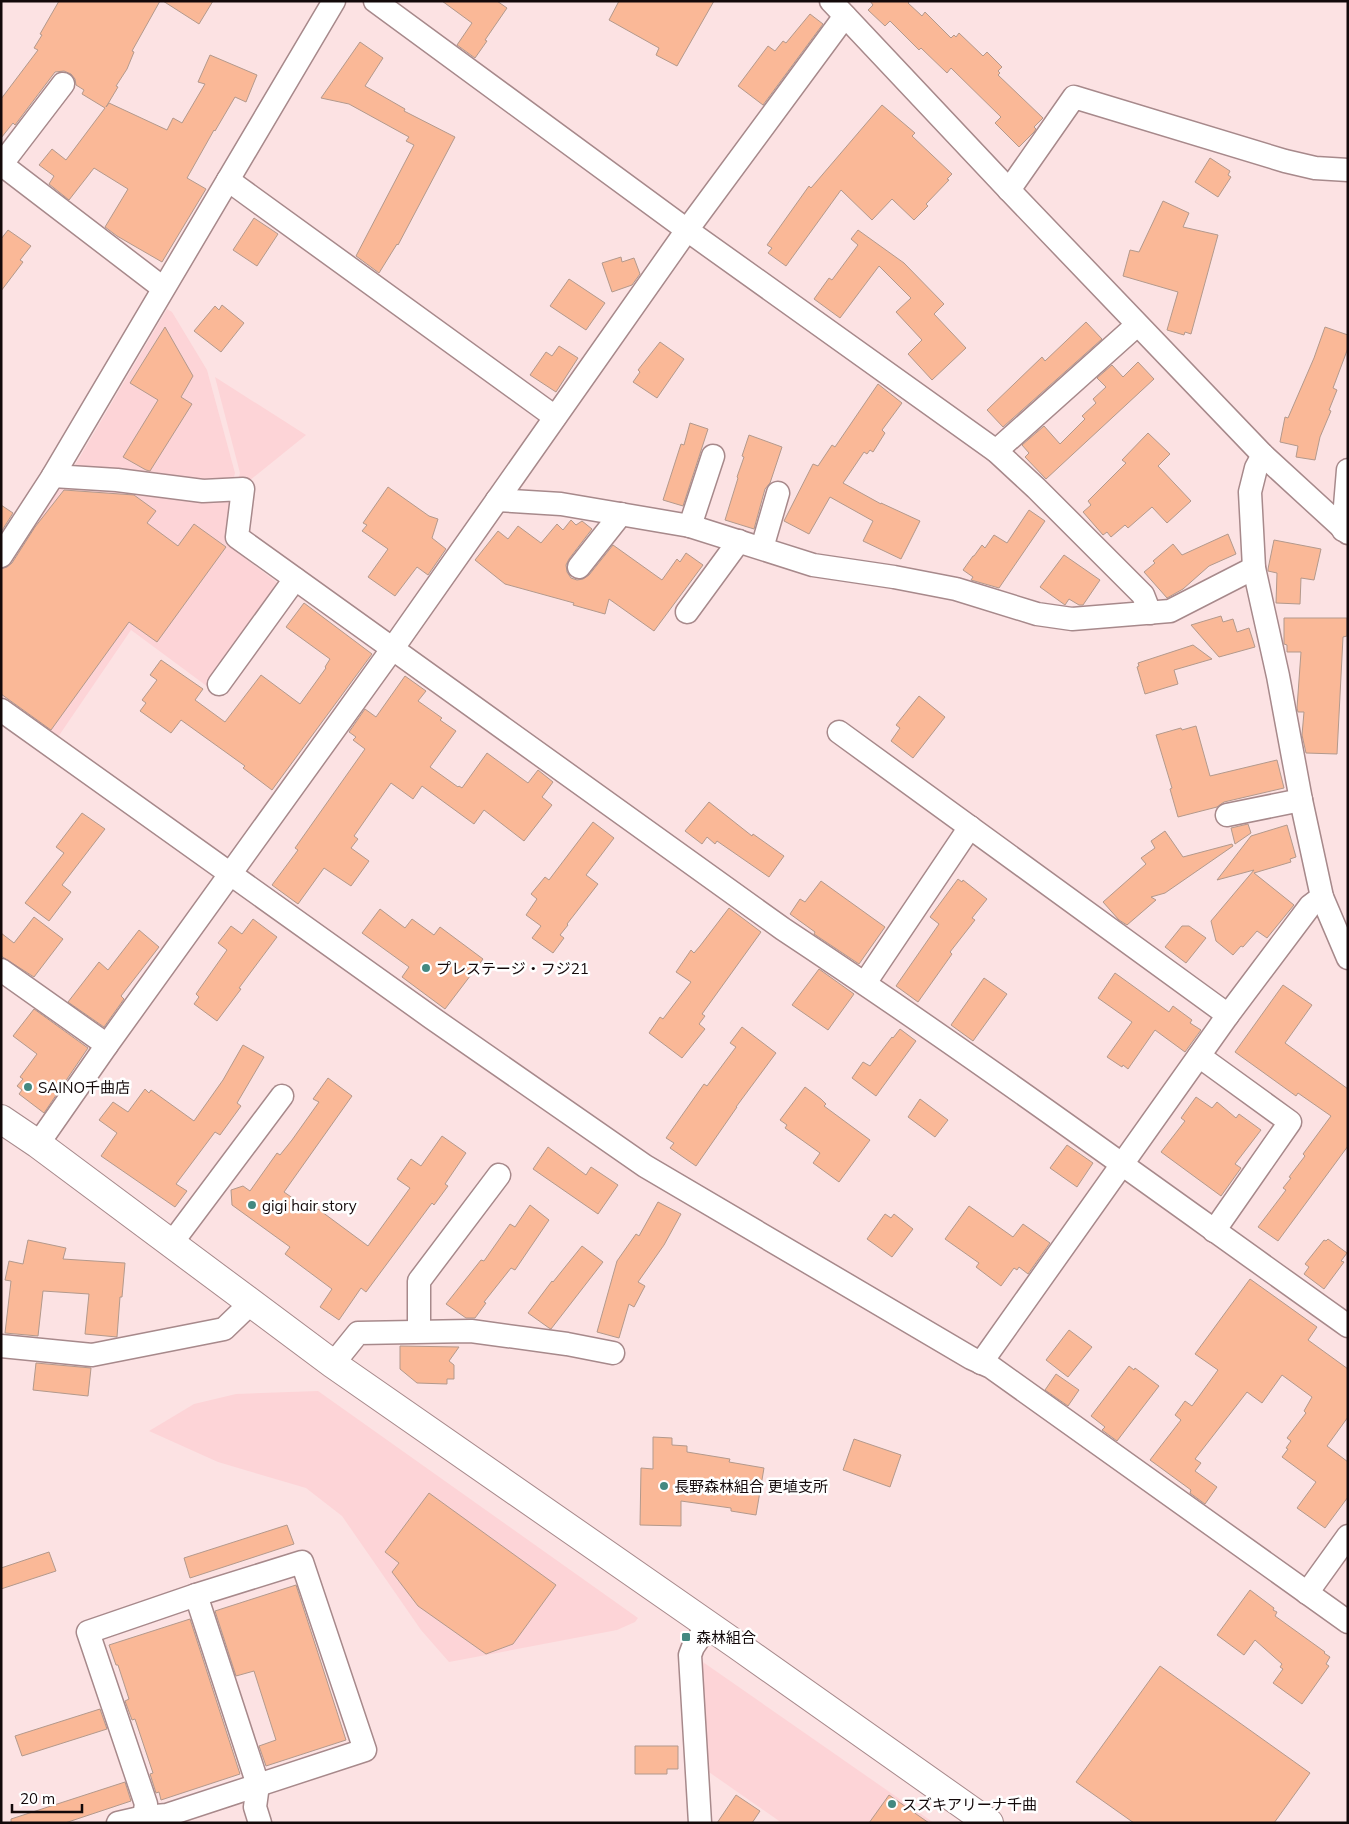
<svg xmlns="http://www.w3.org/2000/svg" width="1349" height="1824" viewBox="0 0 1349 1824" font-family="Mulish,'Noto Sans JP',sans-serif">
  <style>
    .built { fill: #fdd4d7 }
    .building { fill: #fab897; stroke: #b3998c }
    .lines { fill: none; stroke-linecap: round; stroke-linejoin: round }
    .street-casing { stroke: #a7898b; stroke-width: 25 }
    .secondary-casing { stroke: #a7898b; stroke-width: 30 }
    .street { stroke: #fff; stroke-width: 22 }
    .secondary { stroke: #fff; stroke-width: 28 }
    .poi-dot { fill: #438981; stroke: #fff; stroke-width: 2 }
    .labels { text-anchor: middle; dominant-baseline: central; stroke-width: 5; stroke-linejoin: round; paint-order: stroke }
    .poi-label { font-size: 15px; fill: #13090a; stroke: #fff; text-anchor: start }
  </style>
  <rect width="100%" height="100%" fill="#fce2e3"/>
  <g class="built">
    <path d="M167,309L172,312L207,370L235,473L233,481L199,484L71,472Z"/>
    <path d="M215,377L306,435L249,481H238L240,473Z"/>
    <path d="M60,488L230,497L225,543L283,587L208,687L131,630L58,737L1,698V572Z"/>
    <path d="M318,1391L638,1618L635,1622L617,1630L449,1662L421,1630L342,1516L306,1488L218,1462L149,1431L194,1404L236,1394Z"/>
    <path d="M700,1660L934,1823H782L706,1770Z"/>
  </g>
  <g class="building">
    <path d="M59,1H160L132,51L134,52L127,69L116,86L118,87L106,107L109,103L167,130L173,118L182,123L205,84L198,82L210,55L257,75L246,102L235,97L215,131L214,130L187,178L206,189L162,262L117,236L105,227L128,189L94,168L69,200L49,184L54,176L39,165L52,149L66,160L105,108L82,94L84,90L76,85L75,79L71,74L64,71L55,72L15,125L13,123L1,138V99L38,50L34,48L42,35L40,34Z"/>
    <path d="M163,1H213L199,24Z"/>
    <path d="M442,1H497L507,8L485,40L487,41L475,58L457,45L472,23Z"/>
    <path d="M619,1H714L677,66L656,55L659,48L609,20Z"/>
    <path d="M870,1H910L908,3L922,16L925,12L951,38L954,35L956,37L959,33L983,56L987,52L1002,67L998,71L1000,73L998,75L1043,118L1034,127L1036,129L1034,132L1019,147L995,123L1001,117L951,68L947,73L921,48L919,50L890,21L885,26L868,10L873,5Z"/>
    <path d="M810,14L823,24L763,105L738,86L768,46L775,51L783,41L786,43Z"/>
    <path d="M360,42L383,58L365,86L405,109L404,111L455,137L398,245L397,244L379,273L356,256L414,145L406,141L409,137L349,104L321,98Z"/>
    <path d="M882,105L915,133L912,136L952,174L947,179L949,180L926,204L928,206L914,220L892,199L872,220L841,190L786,266L768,253L772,248L767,245L809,186L811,188Z"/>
    <path d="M1210,158L1230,171L1228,175L1231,177L1218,197L1195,182Z"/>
    <path d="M1163,201L1189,213L1183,227L1218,235L1191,334L1185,332L1184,335L1167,330L1178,292L1123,276L1130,250L1139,252Z"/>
    <path d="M254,218L278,234L257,266L233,250Z"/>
    <path d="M8,230L31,246L20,260L23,262L1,291V239Z"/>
    <path d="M858,230L904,263L944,304L934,314L966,348L932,380L908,354L922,340L896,312L911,298L879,266L840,318L814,299L829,278L832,280L858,245L851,239Z"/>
    <path d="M621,257L622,262L634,258L640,274L632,285L612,292L602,263Z"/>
    <path d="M569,279L605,303L586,330L550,306Z"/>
    <path d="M222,305L244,323L221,352L194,331L215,306L219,310Z"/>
    <path d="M1086,322L1102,339L1003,427L987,410L1042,357L1045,361Z"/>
    <path d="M165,327L193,376L181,397L192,404L150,471L146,470L123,457L158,400L130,383Z"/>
    <path d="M1325,327L1348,335V348L1333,388L1337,390L1329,410L1331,411L1320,437L1315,460L1296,457L1298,446L1280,442L1285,417L1288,418L1314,358Z"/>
    <path d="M660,342L684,359L657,398L633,382L640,372L638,370Z"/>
    <path d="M559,346L578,358L556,392L530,375L546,352L552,356Z"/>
    <path d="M1138,362L1154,379L1046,479L1025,457L1029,453L1022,445L1044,426L1060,444L1085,419L1082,416L1096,403L1093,399L1106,387L1097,378L1112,365L1123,377Z"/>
    <path d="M878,384L902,403L882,430L885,433L873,452L870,450L867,454L864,452L843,483L881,504V503L920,521L901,559L863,541L873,521L830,497L809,534L784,521L813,464L818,466L832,445L835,447Z"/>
    <path d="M690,423L708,429L683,506L663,500L681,444L684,445Z"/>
    <path d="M1148,433L1170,454L1158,466L1191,501L1167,523L1152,507L1128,528L1125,525L1111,537L1107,532L1103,535L1083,512L1091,505L1088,501L1126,463L1122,460Z"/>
    <path d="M749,435L782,447L770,483L765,489L754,529L725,520L738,478L737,477L744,457L742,456Z"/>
    <path d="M388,487L429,516L438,519L432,538L446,549L428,575L417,567L395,596L368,577L388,549L362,531L367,525L363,523Z"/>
    <path d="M64,490L134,495L156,511L147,523L178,546L194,524L226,547L157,642L129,622L51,730L1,694V569L7,567L12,563L35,527Z"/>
    <path d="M1,505L13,513L1,532Z"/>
    <path d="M1029,510L1045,521L999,588L971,580L973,577L963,570L973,556H974L982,545L985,548L994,535L1007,543Z"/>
    <path d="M571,520L576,525L582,521L592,529L569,559L566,565L567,572L571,578L577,580L583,579L589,575L613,545L662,580L677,559L680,562L686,553L703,565L654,631L609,599L605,614L573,605L574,603L505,584L475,560L498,531L508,539L518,526L541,543L557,524L563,530Z"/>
    <path d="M1228,534L1236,554L1209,566L1183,589L1167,598L1144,572L1155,563L1153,561L1173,544L1182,555Z"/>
    <path d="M1274,540L1321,549L1314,580L1301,578L1300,604L1276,603L1277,573L1268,571V569Z"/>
    <path d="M1064,555L1100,580L1083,605H1079L1069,599L1065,605L1040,587Z"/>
    <path d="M304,603L372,654L272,790L243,768L245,766L181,720L171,733L140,711L146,703L142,700L157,680L150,675L161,660L203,689L195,700L225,722L261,675L300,704L326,668L325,667L330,659L286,627Z"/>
    <path d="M1221,616L1223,622L1233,619L1237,632L1249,628L1255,647L1219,657L1191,625Z"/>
    <path d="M1284,618H1347V636L1343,637L1337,754L1306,753L1302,735L1304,712H1298L1297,708L1301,652H1287V645L1284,644Z"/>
    <path d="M1193,645L1212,659L1174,670L1178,684L1145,694L1137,667L1139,666L1138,663Z"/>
    <path d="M405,676L426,691L418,701L442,718L440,720L456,731L430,767L458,787L459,786L462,788L487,753L528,783L538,770L553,782L542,797L552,805L524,841L484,810L474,824L422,786L413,799L391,783L354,836L358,839L351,848L369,861L351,886L324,868L298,904L272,885L298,850L295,848L365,749L353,740L356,737L349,732L365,709L376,717Z"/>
    <path d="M919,696L945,717L913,758L891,741L900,728L896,725Z"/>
    <path d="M1196,726L1210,776L1277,760L1284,788L1224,802L1217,807L1178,817L1170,789L1172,788L1156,735L1181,728L1182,730Z"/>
    <path d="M709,802L752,836L753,834L784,856L769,877L717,841L715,844L707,837L702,844L685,831Z"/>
    <path d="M82,813L105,829L62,885L71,892L49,921L25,903L64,853L56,847Z"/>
    <path d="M593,822L614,838L586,875L598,884L567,924L568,925L560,935L564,938L553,953L532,938L541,926L526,915L537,899L531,894L545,877L549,880Z"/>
    <path d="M1248,824L1251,833L1235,844L1231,828Z"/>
    <path d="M1287,825L1296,857L1290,859L1291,862L1254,873L1294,905L1267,938L1257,931L1243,947L1241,946L1233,955L1216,941L1211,921L1254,870L1217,880L1251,836Z"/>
    <path d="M1165,831L1183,857L1232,844L1233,846L1165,893L1151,897L1156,900L1127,925L1119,920L1103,902L1146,864L1141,858L1155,848L1151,841Z"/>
    <path d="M958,879L962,882L963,880L987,899L972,918L975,920L950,952L952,954L918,1002L896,986L939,924L930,917Z"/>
    <path d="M821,881L885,927L859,964L814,934L815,932L790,914L800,899L805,902Z"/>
    <path d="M729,908L761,932L702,1014L705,1016L699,1024L705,1029L682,1058L649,1033L660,1017L663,1019L691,982L676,972L691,950L694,953L700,946Z"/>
    <path d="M380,909L405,928L412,919L434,935L440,927L483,959L445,1009L402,977L409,967L362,933Z"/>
    <path d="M34,917L63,939L34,977L1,956V933L14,943Z"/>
    <path d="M253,919L277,937L239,988L241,989L217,1021L194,1004L199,997L196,994L227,950L218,943L231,926L242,934Z"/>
    <path d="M1182,926H1189L1206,938L1186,963L1165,947Z"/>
    <path d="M139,930L159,947L121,996L124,999L104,1027L68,1002L99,962L108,970Z"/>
    <path d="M819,969L854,994L828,1030L792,1005Z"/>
    <path d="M1115,973L1169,1012L1173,1006L1192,1020L1190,1023L1201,1030L1185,1052L1155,1030L1128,1069L1123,1065L1122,1067L1107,1057L1132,1022L1098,998Z"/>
    <path d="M984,978L1007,994L973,1041L951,1025Z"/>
    <path d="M1283,985L1312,1005L1285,1043L1348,1089V1146L1278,1241L1258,1227L1286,1190L1283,1188L1291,1178L1289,1177L1305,1156L1303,1154L1331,1116L1298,1093L1296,1096L1235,1052Z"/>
    <path d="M34,1009L88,1048L44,1113L19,1094L22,1090L17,1086L23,1079L20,1077L37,1054L13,1036Z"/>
    <path d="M742,1027L776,1053L736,1107H737L696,1166L670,1148L674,1143L666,1138L704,1084L707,1086L736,1047L730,1043Z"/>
    <path d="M900,1029L916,1041L876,1096L852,1078L863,1062L870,1066L892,1037L893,1038Z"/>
    <path d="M243,1045L264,1057L237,1103L241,1106L220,1135L215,1132L176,1184L187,1191L175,1207L101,1156L117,1133L99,1120L113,1102L128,1112L145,1089L149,1093L151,1090L194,1121L223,1080Z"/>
    <path d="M328,1078L352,1096L284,1192L314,1213L318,1209L368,1246L410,1188L397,1179L411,1159L421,1166L442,1136L466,1153L445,1184L448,1186L434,1205L432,1203L366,1292L361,1288L339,1320L320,1307L332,1289L285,1254L290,1247L232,1205L231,1190L243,1186L250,1191L277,1153L280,1155L292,1140L319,1102L313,1099Z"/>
    <path d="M805,1087L821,1099L826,1104L824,1106L870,1140L839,1182L813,1163L820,1153L785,1128L787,1125L780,1120Z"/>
    <path d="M1196,1097L1212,1108L1217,1102L1236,1118L1239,1114L1261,1130L1235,1164L1241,1168L1221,1196L1161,1152L1185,1121L1181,1118Z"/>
    <path d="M920,1099L948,1120L935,1137L908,1117Z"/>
    <path d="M1067,1145L1093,1163L1077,1187L1050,1168Z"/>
    <path d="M548,1147L586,1175L591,1167L618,1185L598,1214L533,1169Z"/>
    <path d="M658,1202L681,1214L664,1245L638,1282L645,1286L634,1307L629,1304L619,1338L597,1332L617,1261L636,1234L639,1236Z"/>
    <path d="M530,1205L549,1220L515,1270L511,1268L484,1302L486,1303L475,1318H466L446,1304L481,1260L484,1261L510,1224L515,1227Z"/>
    <path d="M969,1206L1013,1237L1023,1224L1050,1243L1028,1274L1019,1267L1017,1270L1014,1268L1001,1286L976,1267L979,1263L945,1239Z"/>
    <path d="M885,1214L891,1218L894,1214L913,1229L892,1257L867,1239Z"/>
    <path d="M1328,1239L1347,1253L1341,1261L1344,1262L1324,1289L1304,1274L1309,1267L1305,1264L1324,1240L1326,1241Z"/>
    <path d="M28,1240L66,1248L63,1259L125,1263L122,1297H120L117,1337L85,1334L89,1294L43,1291L38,1336L5,1333L11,1281L5,1280L9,1261L23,1264Z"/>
    <path d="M582,1246L603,1262L551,1329L549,1328L528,1313L552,1281L553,1282Z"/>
    <path d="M1250,1279L1317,1327L1308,1340L1348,1369V1417L1327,1446L1348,1462V1497L1325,1528L1297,1508L1316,1482L1282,1457L1288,1449L1286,1448L1291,1441L1287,1438L1306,1413L1304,1411L1312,1397L1282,1375L1262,1403L1247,1392L1195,1459L1201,1463L1195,1471L1217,1487L1205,1504L1190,1493L1191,1490L1150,1460L1181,1420L1175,1415L1185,1401L1192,1406L1218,1370L1195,1354Z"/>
    <path d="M1069,1330L1092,1347L1068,1377L1046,1360Z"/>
    <path d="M400,1346L459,1347L449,1361L454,1365V1379H447V1384L417,1383L400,1369Z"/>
    <path d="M36,1363L91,1368L88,1396L33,1390Z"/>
    <path d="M1129,1366L1134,1370L1135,1368L1159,1386L1117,1441L1102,1430L1105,1427L1091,1416Z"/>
    <path d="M1056,1374L1079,1390L1068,1406L1045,1390Z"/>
    <path d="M653,1437L672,1438V1445L687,1446V1452L730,1459L729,1462L764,1468L756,1515L731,1511V1508L681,1501V1526L640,1525L641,1468L653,1469Z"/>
    <path d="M854,1439L901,1455L890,1487L843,1470Z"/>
    <path d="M429,1493L556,1585L513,1644L486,1654L418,1606L392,1572L399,1563L385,1552Z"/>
    <path d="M287,1525L294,1544L190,1578L184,1558Z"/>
    <path d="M49,1552L56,1571L1,1589V1568Z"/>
    <path d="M296,1585L346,1740L266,1766L259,1746L276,1740L254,1671L236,1676L215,1611Z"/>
    <path d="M1250,1590L1274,1608L1273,1610L1277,1612L1275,1616L1325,1652L1324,1653L1330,1657L1326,1664L1329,1666L1302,1704L1273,1683L1283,1669L1280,1667L1282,1664L1255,1640L1244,1655L1217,1635Z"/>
    <path d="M190,1619L240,1774L161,1800L159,1792L156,1793L150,1774L153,1773L135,1719L132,1720L125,1701L129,1699L118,1665H116L109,1645Z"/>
    <path d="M1160,1666L1310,1773L1274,1823H1134L1076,1782Z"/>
    <path d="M100,1709L107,1729L22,1756L15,1736Z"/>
    <path d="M635,1746H678V1769H667V1774H635Z"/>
    <path d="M125,1782L131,1801L65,1823H11V1819Z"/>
    <path d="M736,1795L760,1811L752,1823H717Z"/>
    <path d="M889,1795L929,1823H869Z"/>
  </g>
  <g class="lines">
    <g class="street-casing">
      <g id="street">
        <path d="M375,1L687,230L996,451L1036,488L1143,595L1150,613"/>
        <path d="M831,1L1009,190L1263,455L1348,533"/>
        <path d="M1,164L163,288"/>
        <path d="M1,165L63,84"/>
        <path d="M228,180L555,417"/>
        <path d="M1009,190L1074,97L1285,161L1315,168L1348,170"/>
        <path d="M996,451L1137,325"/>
        <path d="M1263,455L1256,468L1250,492L1254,568L1278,676L1301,800L1322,897L1348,958"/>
        <path d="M53,476L117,480L203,491L243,489L237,537L783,929C975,1056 1161,1193 1348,1326"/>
        <path d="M497,500L561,504L690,526L813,565L894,577L956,589L1037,614L1072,619L1170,611L1254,568"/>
        <path d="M690,526L713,456"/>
        <path d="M1343,530L1348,470"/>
        <path d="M762,548L778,493"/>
        <path d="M1,556L51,479L334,1"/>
        <path d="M579,567L621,514"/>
        <path d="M687,612L739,541"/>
        <path d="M219,684L295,579"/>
        <path d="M1,710L432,1018L645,1166L971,1358L991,1367L1348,1622"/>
        <path d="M839,732L1228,1015"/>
        <path d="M1227,815L1301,800"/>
        <path d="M1,970L107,1045"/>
        <path d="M865,983L970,827"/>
        <path d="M1199,1056L1290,1122L1214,1231"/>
        <path d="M38,1144L107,1045L393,648L687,230L845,16"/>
        <path d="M171,1244L282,1096"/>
        <path d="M419,1331V1281L499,1175"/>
        <path d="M1,1346L92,1355L224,1329L251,1303"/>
        <path d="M981,1363L1228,1015L1310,906L1322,897"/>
        <path d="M333,1364L358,1333L471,1331L567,1344L613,1353"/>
        <path d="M1307,1593L1348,1536"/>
        <path d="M196,1595L258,1785L255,1807L260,1823"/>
        <path d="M118,1823L144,1817L167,1815L365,1750L302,1562L196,1595L88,1632L146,1804L143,1823"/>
        <path d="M700,1823L690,1655L693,1647L708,1625"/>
      </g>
    </g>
    <g class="secondary-casing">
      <path id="secondary" d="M1,1119L38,1144L333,1364L737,1645L989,1823"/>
    </g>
    <use href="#street" class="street"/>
    <use href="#secondary" class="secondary"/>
  </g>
  <g class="poi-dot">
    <circle cx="426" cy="968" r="5"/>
    <circle cx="28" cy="1087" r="5"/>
    <circle cx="252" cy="1205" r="5"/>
    <circle cx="664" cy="1486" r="5"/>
    <rect x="681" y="1632" width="10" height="10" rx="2.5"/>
    <circle cx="892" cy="1804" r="5"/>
  </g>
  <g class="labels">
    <g class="poi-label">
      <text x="436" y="968">プレステージ・フジ21</text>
      <text x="38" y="1087">SAINO千曲店</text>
      <text x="262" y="1205">gigi hair story</text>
      <text x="674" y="1486">長野森林組合 更埴支所</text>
      <text x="696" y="1637">森林組合</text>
      <text x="902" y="1804">スズキアリーナ千曲</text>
    </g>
  </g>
  <rect width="1349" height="1824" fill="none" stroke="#13090a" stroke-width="5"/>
  <path d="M12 1804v8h70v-8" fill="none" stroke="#13090a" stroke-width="2.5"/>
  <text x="20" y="1804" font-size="15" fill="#13090a" stroke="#ffffff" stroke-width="4" paint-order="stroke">20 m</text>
</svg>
